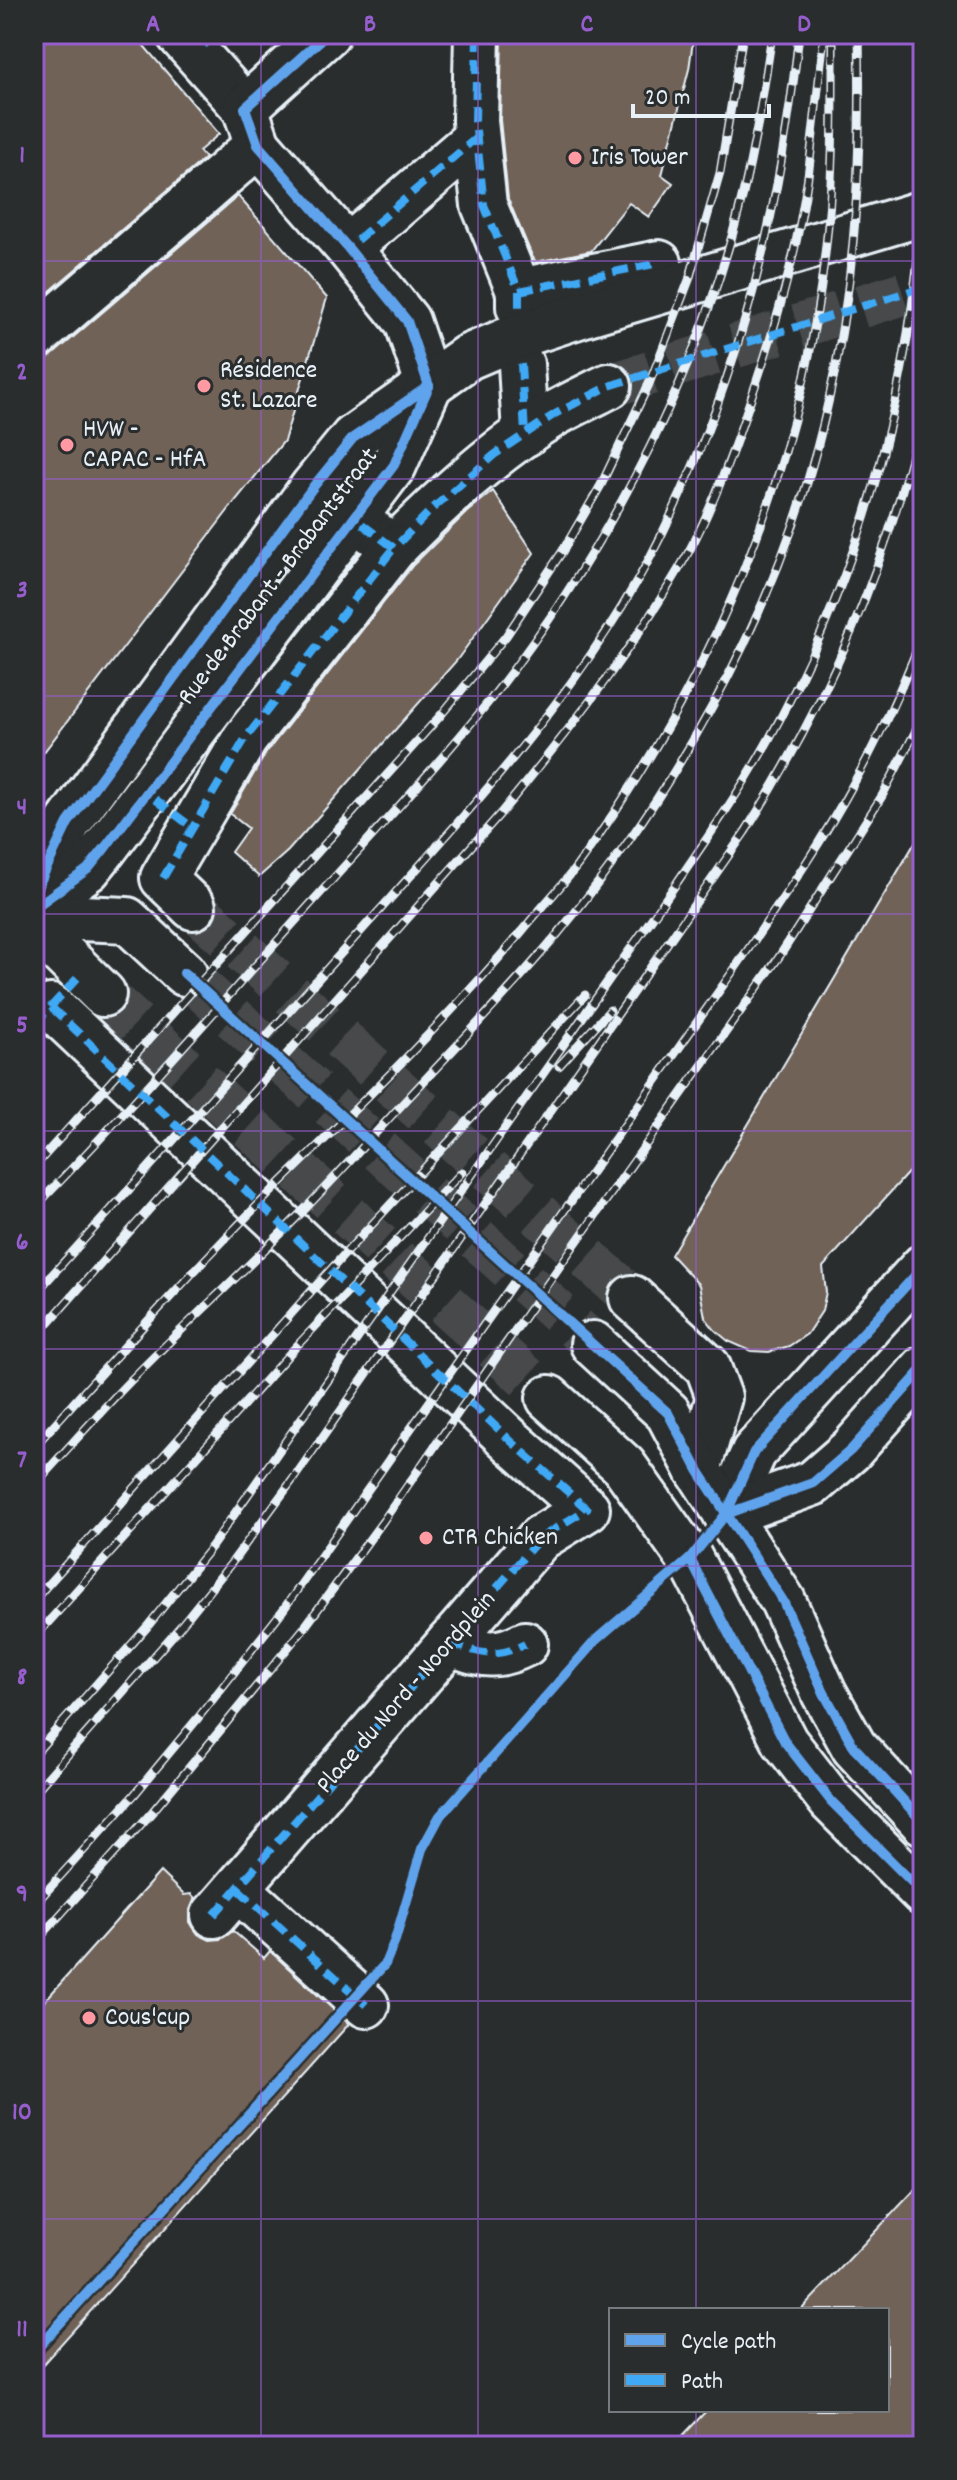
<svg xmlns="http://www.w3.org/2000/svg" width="957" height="2480" viewBox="0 0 957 2480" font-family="Dekko,sans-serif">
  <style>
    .building { fill: #716258; stroke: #e8f1f8; stroke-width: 2 }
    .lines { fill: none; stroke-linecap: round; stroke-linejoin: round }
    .street-tunnel { stroke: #464a4c; stroke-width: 44; stroke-dasharray: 44 22; stroke-linecap: butt }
    .secondary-tunnel { stroke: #464a4c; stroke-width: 44; stroke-dasharray: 44 22; stroke-linecap: butt }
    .street-casing { stroke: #e8f1f8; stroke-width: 50 }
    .secondary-casing { stroke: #e8f1f8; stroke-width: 50 }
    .street { stroke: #2a2d2e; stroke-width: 44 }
    .secondary { stroke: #2a2d2e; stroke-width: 44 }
    .rail-casing { stroke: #e8f1f8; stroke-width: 9 }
    .rail { stroke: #2a2d2e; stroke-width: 6; stroke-dasharray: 18; stroke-linecap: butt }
    .quiet { stroke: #3fa9f5; stroke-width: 8; stroke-dasharray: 16 8; stroke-linecap: butt }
    .cycleway-casing { stroke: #2a2d2e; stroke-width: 15 }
    .cycleway { stroke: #60a3ed; stroke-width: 10 }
    .grid { fill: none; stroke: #965dcd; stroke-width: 2; stroke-opacity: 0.55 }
    .poi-dot { fill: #ff9aa2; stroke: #2a2d2e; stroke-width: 3 }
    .labels { text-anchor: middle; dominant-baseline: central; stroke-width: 6; stroke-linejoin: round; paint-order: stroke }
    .poi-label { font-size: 26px; fill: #e8f1f8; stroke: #2a2d2e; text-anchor: start }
    .street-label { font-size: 26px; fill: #e8f1f8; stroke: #2a2d2e }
    .neatline { fill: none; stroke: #965dcd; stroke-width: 3 }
    .grid-label { font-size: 26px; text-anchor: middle; font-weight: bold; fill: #965dcd }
  </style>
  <rect width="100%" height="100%" fill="#2a2d2e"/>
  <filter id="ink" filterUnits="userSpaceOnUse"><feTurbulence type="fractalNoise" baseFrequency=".0125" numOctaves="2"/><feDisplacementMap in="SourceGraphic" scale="16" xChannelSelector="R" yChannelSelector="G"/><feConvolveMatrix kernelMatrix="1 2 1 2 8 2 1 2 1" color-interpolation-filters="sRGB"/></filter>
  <g filter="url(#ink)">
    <g class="building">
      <path d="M34,34H134L219,134L199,151L205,158L34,305Z"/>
      <path d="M502,34H694L689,69L662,175L673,183L649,217L629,203L591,251L536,262L532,256L508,199L500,120Z"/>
      <path d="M238,196L327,298L284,441L236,500L34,765V362L50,357Z"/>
      <path d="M493,491L534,553L457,660L288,851L259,877L231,852L248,828L230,814L266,753L413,565L467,512Z"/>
      <path d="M923,829V1156L823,1267L826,1292L822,1311L807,1334L789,1346L769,1352L751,1351L728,1341L715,1330L705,1317L699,1285L671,1255Z"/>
      <path d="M160,1872L184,1895L191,1894L195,1898L190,1910V1922L198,1934L210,1940L221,1939L233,1931L264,1958L270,1951L349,2024L34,2374V2013Z"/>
      <path d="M923,2181V2446H673L707,2410H887V2310H801Z"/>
    </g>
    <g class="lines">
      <g class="street-tunnel">
        <path d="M609,386L923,287"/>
        <path d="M193,907L632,1298"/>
      </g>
      <g class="secondary-tunnel">
        <path d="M184,973L593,1344"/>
        <path d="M103,994L549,1398"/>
      </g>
      <g class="street-casing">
        <g id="street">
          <path d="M179,34L245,108L258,145L348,248L407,321L429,386"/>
          <path d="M477,34L475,121L484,205L519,291V307"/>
          <path d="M245,108L327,34"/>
          <path d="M357,240L476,138"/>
          <path d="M519,291L659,263"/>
          <path d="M34,338L258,145"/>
          <path d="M521,364L525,434"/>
          <path d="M370,530L394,548C443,498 494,451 554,414C572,404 591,395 609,386"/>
          <path d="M34,894L68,823L313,487L353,438L468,357L520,335L584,314L923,213"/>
          <path d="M193,907L163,878L245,739L394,548"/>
          <path d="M34,908L88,869L105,848L394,465L429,386"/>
          <path d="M51,1007L512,1442L587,1509L540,1538L214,1915"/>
          <path d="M632,1298L708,1367L719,1397L698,1470"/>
          <path d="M726,1514L754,1452L923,1267"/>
          <path d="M726,1514L813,1483L851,1450L923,1369"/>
          <path d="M449,1643C481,1653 493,1660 525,1644"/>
          <path d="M238,1889L366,2005"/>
        </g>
      </g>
      <g class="secondary-casing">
        <g id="secondary">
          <path d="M34,916L127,920L184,973"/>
          <path d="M34,926L103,994"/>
          <path d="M593,1344L668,1413L698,1470L783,1601L824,1693L854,1747L923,1822"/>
          <path d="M549,1398L624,1466L690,1559L785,1742L831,1801L923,1893"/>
        </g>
      </g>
      <use href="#street" class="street"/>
      <use href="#secondary" class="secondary"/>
      <g class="rail-casing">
        <g id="rail">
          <path d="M559,1066L610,1010"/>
          <path d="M34,1167L441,715L506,636L562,552L601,485L649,384L689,280L720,173L743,34"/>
          <path d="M34,1208C125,1115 210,1016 297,919C362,846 429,776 490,700C598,562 684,404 732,236C751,170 762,102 772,34"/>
          <path d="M34,1295C146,1171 257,1047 369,922C477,802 589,682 661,536C742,371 779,216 799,34"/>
          <path d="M34,1339L500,814C568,732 634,648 687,555C713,507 732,455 749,404C775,330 797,254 808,176C814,130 818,84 824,38"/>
          <path d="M34,1447C110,1363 184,1279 264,1199C352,1112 442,1026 522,931C540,909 560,888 577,866C709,685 800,478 825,254C834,180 833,108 833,34"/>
          <path d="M34,1485C66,1451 96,1416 128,1383C185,1324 246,1270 302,1212C339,1174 373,1135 409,1097C458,1044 509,992 556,936C672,796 770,625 817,448C854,309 862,177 859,34"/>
          <path d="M34,1600L351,1247L585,995"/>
          <path d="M34,1638L291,1352L462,1172"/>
          <path d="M34,1755L147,1627L212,1546L676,884C708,837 741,790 768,741C848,598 897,438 916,276C926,196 923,114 922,34"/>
          <path d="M34,1793L179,1628L233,1561L294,1478L745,832C830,699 886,566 923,412"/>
          <path d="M34,1905L134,1795L198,1718L283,1610L738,964C779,904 821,844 856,779C882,733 903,684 923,635"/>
          <path d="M34,1944L153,1811L218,1733L304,1628L383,1521L568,1254L779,957L882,796L923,717"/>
        </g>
      </g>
      <use href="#rail" class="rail"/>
      <g class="quiet">
        <path d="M477,34L475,121L484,205L519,291V307"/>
        <path d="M204,45L217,34"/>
        <path d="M357,240L476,138"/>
        <path d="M519,291L659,263"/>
        <path d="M521,364L525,434"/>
        <path d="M362,524L394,548L432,509L494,455L555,414L609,386L923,287"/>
        <path d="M155,799L193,828"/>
        <path d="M163,878L245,739L394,548"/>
        <path d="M51,1007L512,1442L587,1509L540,1538L214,1915"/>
        <path d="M34,1025L82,973"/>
        <path d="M449,1643C481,1653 493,1660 525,1644"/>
        <path d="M238,1889L366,2005"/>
      </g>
      <g class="cycleway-casing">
        <g id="cycleway">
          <path d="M327,34L245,108L258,145L348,248L407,321L429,386"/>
          <path d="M34,894L68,823L313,487L353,438L429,386"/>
          <path d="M34,908L88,869L105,848L394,465L429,386"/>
          <path d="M184,973L668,1413L698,1470L783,1601L824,1693L854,1747L923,1822"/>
          <path d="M726,1514L813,1483L851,1450L923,1369"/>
          <path d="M690,1559L785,1742L831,1801L923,1893"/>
          <path d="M34,2352L385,1964L395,1940L422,1849L440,1816L597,1639L690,1559L726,1514L754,1452L923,1267"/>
        </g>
      </g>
      <use href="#cycleway" class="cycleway"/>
    </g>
  </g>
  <path class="grid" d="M261,34V2446M478,34V2446M696,34V2310M34,261H923M34,479H923M34,696H923M34,914H923M34,1131H923M34,1349H923M34,1566H923M34,1784H923M34,2001H923M34,2219H923M696,2410V2446"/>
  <g class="poi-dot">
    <circle cx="575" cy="158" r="8"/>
    <circle cx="204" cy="386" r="8"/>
    <circle cx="67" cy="445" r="8"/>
    <circle cx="426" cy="1538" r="8"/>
    <circle cx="89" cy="2018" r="8"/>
  </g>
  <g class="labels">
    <g class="poi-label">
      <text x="591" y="158">Iris Tower</text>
      <text x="220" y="371">Résidence<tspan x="220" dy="30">St. Lazare</tspan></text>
      <text x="83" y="430">HVW -<tspan x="83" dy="30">CAPAC - HfA</tspan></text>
      <text x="442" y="1538">CTR Chicken</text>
      <text x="105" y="2018">Cous'cup</text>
    </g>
    <g class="street-label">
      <text transform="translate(279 577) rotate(-53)">Rue de Brabant - Brabantstraat</text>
      <text transform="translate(407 1693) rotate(-49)">Place du Nord - Noordplein</text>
    </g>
  </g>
  <rect width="957" height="2480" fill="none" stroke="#2a2d2e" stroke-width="88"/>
  <rect x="609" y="2308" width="280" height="104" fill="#2a2d2e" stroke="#767b7f" stroke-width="2"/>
  <rect x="625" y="2334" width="40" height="12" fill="#60a3ed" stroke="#767b7f" stroke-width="2"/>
  <text x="681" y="2348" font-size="24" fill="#e8f1f8">Cycle path</text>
  <rect x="625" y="2374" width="40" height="12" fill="#3fa9f5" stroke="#767b7f" stroke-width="2"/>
  <text x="681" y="2388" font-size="24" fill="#e8f1f8">Path</text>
  <path d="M633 104v12h136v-12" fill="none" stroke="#e8f1f8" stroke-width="4"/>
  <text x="645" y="104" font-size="24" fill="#e8f1f8" stroke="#2a2d2e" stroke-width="6" paint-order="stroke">20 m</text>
  <rect x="44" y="44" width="869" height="2392" class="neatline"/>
  <g class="grid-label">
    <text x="153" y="31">A</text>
    <text x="370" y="31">B</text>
    <text x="587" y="31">C</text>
    <text x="804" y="31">D</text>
    <text x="22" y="162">1</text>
    <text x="22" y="379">2</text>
    <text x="22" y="597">3</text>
    <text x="22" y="814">4</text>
    <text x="22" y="1032">5</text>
    <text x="22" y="1249">6</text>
    <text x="22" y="1467">7</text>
    <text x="22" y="1684">8</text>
    <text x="22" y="1901">9</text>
    <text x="22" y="2119">10</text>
    <text x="22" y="2336">11</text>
  </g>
</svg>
